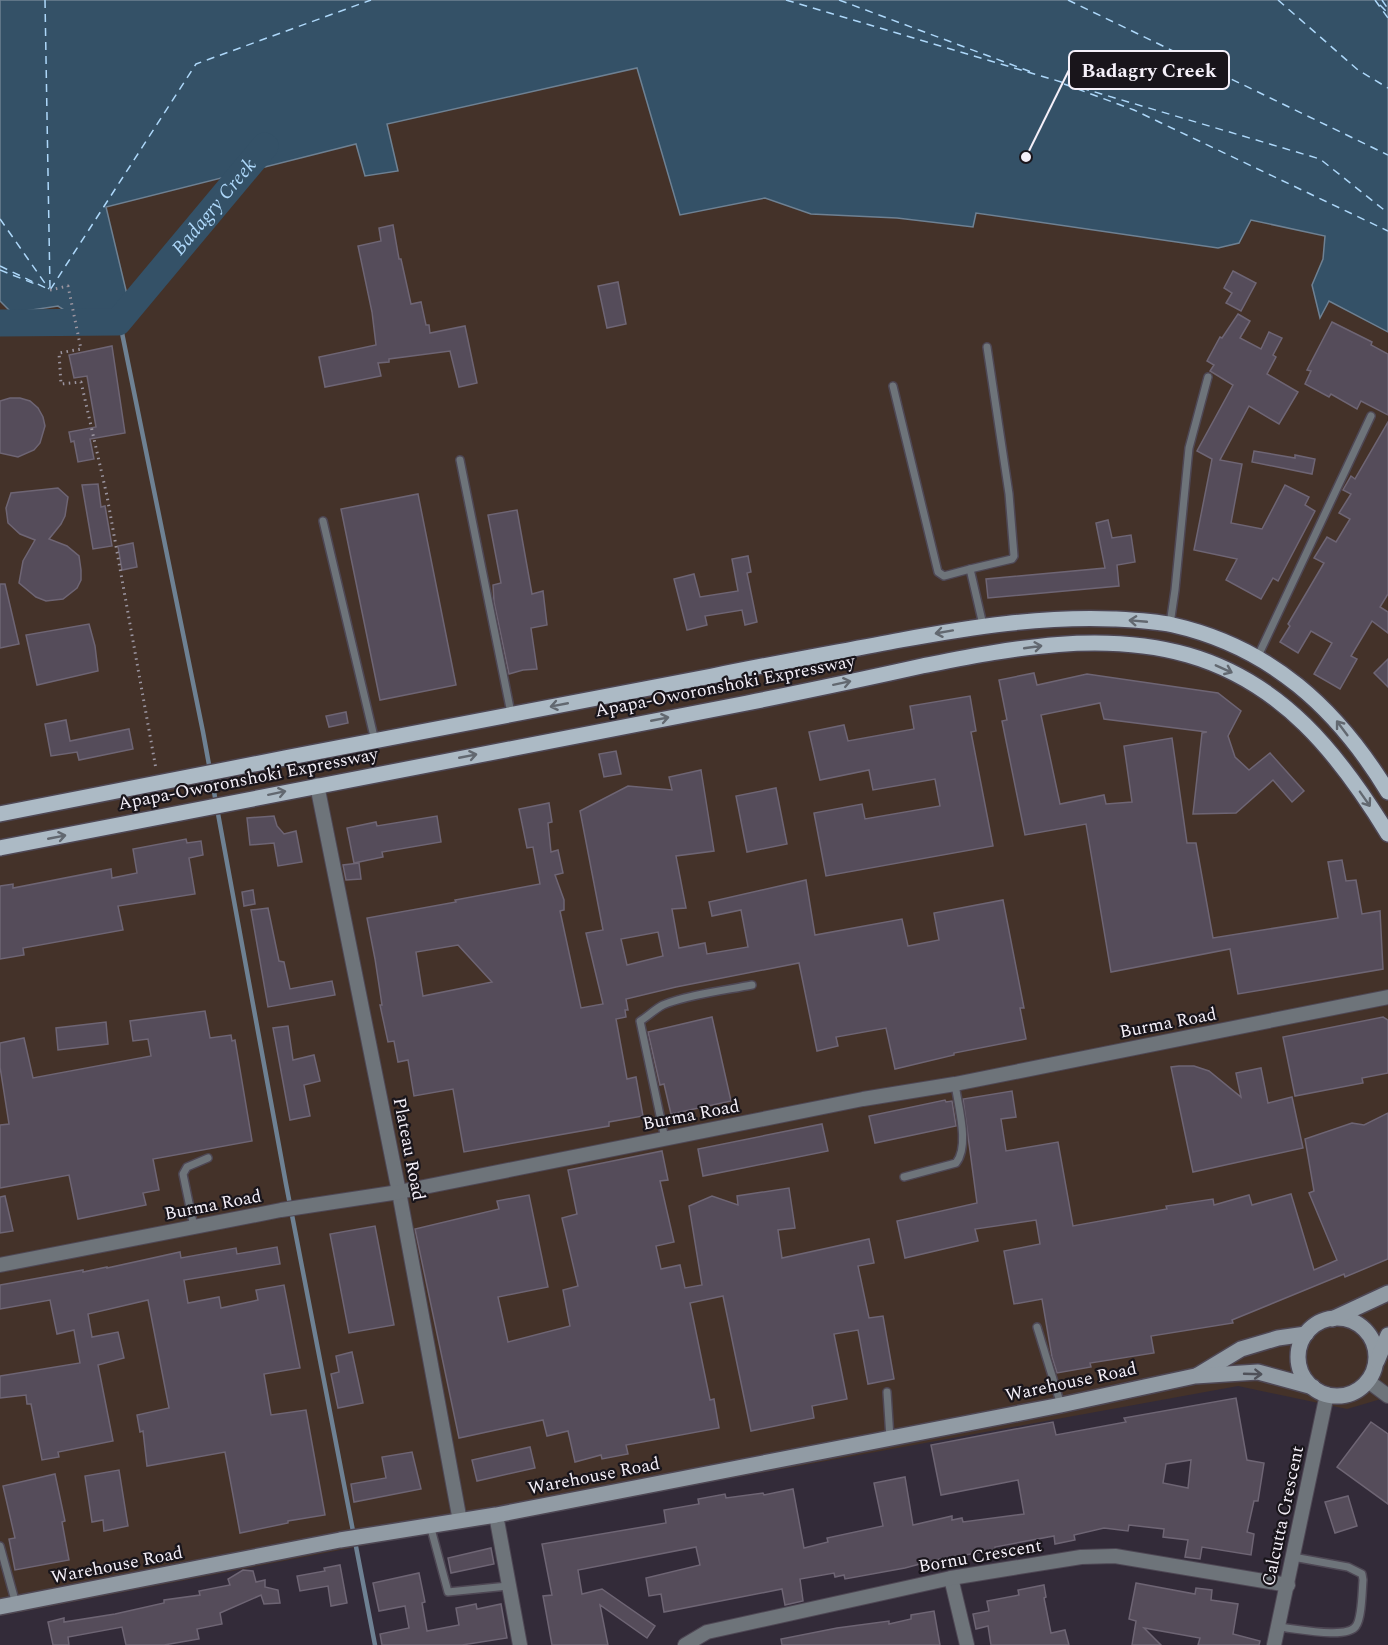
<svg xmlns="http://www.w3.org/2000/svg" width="1388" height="1645" viewBox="0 0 1388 1645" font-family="Spectral,serif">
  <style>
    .industrial { fill: #443229 }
    .water { fill: #345167; stroke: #6e8193; stroke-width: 1.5 }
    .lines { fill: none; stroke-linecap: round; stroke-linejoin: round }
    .stream { stroke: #6e8193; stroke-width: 4.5 }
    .river { stroke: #345167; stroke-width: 27 }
    .ferry { stroke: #add7f9; stroke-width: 1.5; stroke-dasharray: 8 6; stroke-linecap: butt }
    .building { fill: #554c5a; stroke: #6e6574; stroke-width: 1.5; fill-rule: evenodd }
    .lane-casing { stroke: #4e4754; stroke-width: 10 }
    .street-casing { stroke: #4e4754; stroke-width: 16 }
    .secondary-casing { stroke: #4e4754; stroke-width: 18 }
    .primary-casing { stroke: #4e4754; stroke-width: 18 }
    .path { stroke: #9b95a0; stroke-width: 3; stroke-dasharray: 1.5 4.5; stroke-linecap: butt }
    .lane { stroke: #6e747a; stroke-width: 7 }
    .street { stroke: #6e747a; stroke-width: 14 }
    .secondary { stroke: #919ba4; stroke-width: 15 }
    .primary { stroke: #acbac5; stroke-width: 15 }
    .oneway { stroke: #626870 }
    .oneway2 { stroke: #4f5159 }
    .labels { text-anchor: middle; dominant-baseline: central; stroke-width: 4.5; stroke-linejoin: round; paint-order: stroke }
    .street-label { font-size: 18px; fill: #f5f0f9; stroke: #19151b }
    .water-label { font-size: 20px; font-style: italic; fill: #add7f9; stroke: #19151b }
    .leader { fill: none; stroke: #f5f0f9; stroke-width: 2 }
    .callout-dot { fill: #f5f0f9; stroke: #19151b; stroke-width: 2 }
    .callout { fill: #19151b; stroke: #f5f0f9; stroke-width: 2 }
    .callout-label { font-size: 20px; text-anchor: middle; font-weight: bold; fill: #f5f0f9 }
  </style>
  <rect width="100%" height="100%" fill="#332b39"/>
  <path class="industrial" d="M637,68L680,215L765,198L811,214L897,218L973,227L976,213L1218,248L1239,243L1251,220L1325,236L1323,259L1312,285L1320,316L1328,301L1388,332V1397L1347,1409L1238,1386L387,1541L0,1616V301L12,313L58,306L95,330L129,303L106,207L357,144L397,171L387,124Z"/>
  <path class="water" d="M0,0H1388V332L1329,301L1320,318L1312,285L1323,259L1325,236L1251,220L1239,243L1218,248L976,213L973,227L897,218L811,214L765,198L680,215L637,68L387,124L398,171L365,176L356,144L106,207L129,303L131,321L121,328L95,330L58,306L12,313L0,301Z"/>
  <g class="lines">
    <path class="stream" d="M118,323L121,328L203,732L286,1184L375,1645"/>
    <path class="river" id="s1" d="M0,323L118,322L265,146"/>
    <g class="ferry">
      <path d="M45,0L50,289"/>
      <path d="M786,0L1320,159L1388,213"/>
      <path d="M839,0L1034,73"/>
      <path d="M1068,0L1388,155"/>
      <path d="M1278,0L1358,70L1388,88"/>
      <path d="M1375,0L1388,18"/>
      <path d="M1382,0L1388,9"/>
      <path d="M1380,5L1388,13"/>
      <path d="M1064,84L1134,110L1388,231"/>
      <path d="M0,219L49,289"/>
      <path d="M0,266L50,290L196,64L371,0"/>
      <path d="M0,270L35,284"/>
    </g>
  </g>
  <g class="building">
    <path d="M393,225L399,259H401L411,304L421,302L426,325H429L430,333L465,326L477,383L459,387L450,351L389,359V362L378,363L381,376L325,387L319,357L376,345L372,312L358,246L381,241L379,228Z"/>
    <path d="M1233,271L1256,283L1241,311L1226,303L1232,293L1224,288Z"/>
    <path d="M618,282L626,324L607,328L598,286Z"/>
    <path d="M1238,314L1250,321L1240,338L1261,349L1269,332L1282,338L1273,355L1276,357L1267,374L1298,392L1279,424L1249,406L1220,460L1242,464L1231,523L1262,529L1285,485L1309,497L1305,505L1315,511L1278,581L1273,578L1261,599L1226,580L1237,559L1194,550L1212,459L1197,451L1233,385L1210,371L1214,365L1207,361L1220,337L1222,338Z"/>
    <path d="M1332,322L1372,342L1371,345L1388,354V415L1361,401L1357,409L1331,394L1329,397L1305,384L1311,371L1307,370Z"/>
    <path d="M112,346L125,433L90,439L94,459L78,462L74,441L71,442L69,432L96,427L87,376L74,378L69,355Z"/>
    <path d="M10,398H20L30,401L38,408L43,417L45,426L40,443L34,450L18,457L0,453V401Z"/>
    <path d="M1388,422V594L1380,607L1388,612V633L1372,621L1351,656L1357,659L1340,689L1314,674L1332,643L1311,631L1298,653L1280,642L1290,626L1288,624L1324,563L1314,558L1327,537L1336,542L1350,519L1339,513L1351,494L1343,490L1351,476L1355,479Z"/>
    <path d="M1254,451L1295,458V455L1315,459L1312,474L1252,462Z"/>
    <path d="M98,484L101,507L105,506L112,546L93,549L82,485Z"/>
    <path d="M58,488L68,497L65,516L61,524L49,539L67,546L79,556L81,570V580L77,588L63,599L46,601L36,597L19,583L23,561L35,540L20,534L8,523L6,508L11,493Z"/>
    <path d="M418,494L456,685L380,700L341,509Z"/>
    <path d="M517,510L532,594L543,591L547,625L531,628L537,669L523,670L509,674L494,602L493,585L501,583L488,515Z"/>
    <path d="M1108,520L1112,538L1131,535L1135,562L1117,565L1119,586L988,598L986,579L1105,568L1096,523Z"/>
    <path d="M133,543L137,567L122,570L118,546Z"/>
    <path d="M748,556L751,572L747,573L757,622L745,625L742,610L705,616L707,625L687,630L674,579L694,574L700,597L738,591L732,559Z"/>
    <path d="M0,584H5L19,644L0,648Z"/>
    <path d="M89,624L95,646L98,671L37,685L26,635Z"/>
    <path d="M1388,659V687L1374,673Z"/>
    <path d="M1034,673L1037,685L1087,674L1218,693L1241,711L1228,736L1235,757L1249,770L1270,753L1304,791L1292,802L1273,780L1236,813L1193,814L1202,733L1207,732L1104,719L1100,703L1041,715L1060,804L1104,795L1106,804L1132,802L1124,746L1172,738L1187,843H1196L1213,938L1338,918L1328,862L1342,860L1346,881L1356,880L1362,914L1380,911L1383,969L1238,994L1230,949L1111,972L1086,824L1025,835L1002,721L1007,720L999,680Z"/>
    <path d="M970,696L976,731L971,732L993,846L826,876L814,813L862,804L865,819L940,806L935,779L873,790L869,770L820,780L809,732L844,725L848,741L914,729L910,706Z"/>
    <path d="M346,712L348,723L329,727L326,716Z"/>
    <path d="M66,720L70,741L129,729L133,749L79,760L77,752L51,756L45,724Z"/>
    <path d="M616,751L621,774L604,777L599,754Z"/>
    <path d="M701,770L714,851L676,856L686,908L672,909L679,948L705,943L707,954L748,947L741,910L712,916L709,902L806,880L815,935L902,919L908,946L939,940L934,913L1003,900L1024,1008H1020L1026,1039L954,1053V1055L895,1069L886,1028L836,1037L838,1046L817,1051L799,963L676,987L626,999L628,1010H625L626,1017L616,1019L627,1079L636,1077L643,1116L609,1122V1126L464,1152L453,1089L414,1096L408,1060L398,1062L394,1041L388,1042L380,1005H382L375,959L367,918L456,902L455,900L540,884L533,847L527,848L519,809L549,803L552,822L548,823L551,852L558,850L563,873L555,875L564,900V910L560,911L581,1008L603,1004L586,933L603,930L580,811L628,786L672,790L669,777ZM658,932L663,956L627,965L621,939ZM458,945L492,982L423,996L416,952Z"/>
    <path d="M776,788L787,844L747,852L736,796Z"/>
    <path d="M274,816L277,826L284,834L296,831L302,862L278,866L274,843L250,845L247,818Z"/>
    <path d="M437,816L441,842L382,852L383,857L354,863L347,828L376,822L377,826Z"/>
    <path d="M186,839L187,843L201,841L203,855L189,858L195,894L118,906L123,930L23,948L24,955L0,959V886L13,884V888L111,869L112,878L137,873L133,849Z"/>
    <path d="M359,863L361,879L346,880L343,865Z"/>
    <path d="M253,890L255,904L244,906L242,892Z"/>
    <path d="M268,908L279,961L284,962L290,989L332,981L335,995L268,1007L251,910Z"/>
    <path d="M205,1011L210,1038L231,1035L232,1041L235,1040L252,1141L153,1159L159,1190L143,1193L146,1205L78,1219L69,1175L0,1188V1125L9,1124L0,1067V1043L24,1038L33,1078L151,1056L148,1039L133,1041L130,1021Z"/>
    <path d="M712,1017L731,1101L671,1114L664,1084L660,1085L648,1032Z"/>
    <path d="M1383,1017L1388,1020V1073L1362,1078L1363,1083L1295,1096L1283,1037Z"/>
    <path d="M106,1022L108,1044L58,1050L56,1028Z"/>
    <path d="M288,1026L293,1060L314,1055L320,1081L304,1085L310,1116L290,1120L273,1028Z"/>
    <path d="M1179,1066H1194L1209,1071L1241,1097L1236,1073L1261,1068L1268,1103L1292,1097L1303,1148L1193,1172L1171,1067Z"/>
    <path d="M1012,1091L1016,1117L1001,1119L1006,1151L1058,1142L1073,1226L1167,1209L1166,1206L1213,1199L1214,1205L1249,1195L1252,1205L1291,1194L1314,1270L1337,1260L1309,1193L1314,1191L1305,1139L1352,1123L1364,1125L1388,1113V1259L1345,1277L1344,1274L1232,1320L1233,1323L1151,1336L1154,1353L1090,1363L1091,1367L1057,1373L1052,1357L1042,1299L1014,1304L1004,1251L1040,1244L1036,1220L975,1229L978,1241L905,1258L897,1221L977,1203L963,1099Z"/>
    <path d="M945,1100L946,1102L952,1101L956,1126L875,1143L869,1116Z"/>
    <path d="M822,1124L828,1151L703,1176L698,1149Z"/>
    <path d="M662,1151L668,1180L660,1181L674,1242L656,1246L661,1269L680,1265L685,1288L702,1285L689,1206L712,1196L738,1205L737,1196L789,1188L795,1228L778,1230L782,1258L869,1239L874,1263L858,1266L869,1318L883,1316L894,1379L868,1384L858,1330L834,1334L847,1399L812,1406L814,1418L751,1431L723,1296L690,1303L710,1400L714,1399L719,1428L626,1445L628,1454L602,1459L601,1455L575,1462L568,1431L547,1436L543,1420L459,1438L415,1229L499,1209L497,1201L529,1195L548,1287L498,1297L508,1342L570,1326L563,1290L578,1286L562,1218L577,1214L568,1170Z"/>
    <path d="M5,1196L13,1231L0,1233V1197Z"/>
    <path d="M375,1226L394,1325L349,1333L330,1234Z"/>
    <path d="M277,1247L280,1264L184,1280L188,1303L219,1297L221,1308L258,1300L256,1290L284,1285L300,1368L264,1374L271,1415L306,1410L325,1515L288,1521V1523L240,1533L225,1452L147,1466L143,1431L140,1432L137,1415L169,1408L148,1300L88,1314L92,1337L118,1332L124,1358L98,1365L113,1441L58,1452L59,1457L42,1460L31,1404H27L26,1395L0,1398V1376L80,1363L74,1330L57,1334L50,1300L0,1309V1285L83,1270V1272L107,1267V1268L180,1252L181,1258L236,1248L237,1254Z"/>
    <path d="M352,1352L363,1403L338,1408L331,1374L339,1372L336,1356Z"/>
    <path d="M1236,1398L1247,1460L1264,1463L1258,1501H1254L1247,1532L1254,1534L1251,1555L1202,1547L1200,1559L1185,1557L1188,1540L1163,1537L1164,1529L1129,1525L1128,1531L1104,1528L1074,1535L1075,1540L1055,1544L1054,1536L995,1547V1550L935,1560L905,1568L845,1579L844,1575L835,1577L834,1573L800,1579L803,1601L785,1605L782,1589L664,1612L661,1594L649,1596L646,1578L700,1565L696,1547L578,1570L582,1594L602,1589L655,1626L647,1638L600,1605L608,1645H552L543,1596L552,1595L542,1544L666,1523L664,1510L699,1504L698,1499L725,1494L726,1498L763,1493L764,1495L793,1489L804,1548L828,1542L827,1538L883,1526L874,1483L905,1477L913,1525L952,1516V1520L962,1518L963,1522L1024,1514L1018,1480L941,1495L931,1445L1053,1422L1056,1435L1126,1422L1124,1418ZM1191,1460L1188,1488L1163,1483L1166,1464Z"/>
    <path d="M1371,1422L1388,1434V1504L1337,1467Z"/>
    <path d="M530,1447L535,1468L477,1481L472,1460Z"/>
    <path d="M412,1452L421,1489L354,1502L351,1484L386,1478L382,1457Z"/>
    <path d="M119,1470L128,1526L104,1531L103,1520L92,1522L85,1476Z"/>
    <path d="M55,1474L65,1521L62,1522L69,1560L15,1570L9,1539L15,1538L3,1486Z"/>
    <path d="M1348,1496L1357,1526L1335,1533L1325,1502Z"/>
    <path d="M491,1548L494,1564L451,1573L448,1558Z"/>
    <path d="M340,1565L347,1603L331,1606L328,1586L300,1591L297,1576L325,1571L324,1568Z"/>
    <path d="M243,1570L253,1571L256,1582L265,1580V1587L278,1590L280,1603L264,1604L261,1595L220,1613L222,1624L197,1629L199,1639L187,1641L164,1645H126L122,1627L68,1637L69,1645H53L48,1622L64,1618V1622L115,1614L164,1603V1600L200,1595L199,1591L230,1585L228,1579Z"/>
    <path d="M419,1573L425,1602L422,1603L427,1631L459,1625L456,1608L476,1604L477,1609L501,1604L507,1638L462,1645H382L380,1634L409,1628L405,1606L379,1611L373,1583Z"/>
    <path d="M1136,1583L1195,1594L1196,1588L1212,1590L1211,1600L1238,1604L1233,1634L1260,1641L1259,1645H1198L1200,1638L1144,1628L1161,1645H1132L1136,1621L1129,1619Z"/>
    <path d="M1044,1585L1046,1597L1044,1598L1051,1633L1065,1630L1069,1645H991L988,1626L976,1629L973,1614L989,1611L987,1601L1019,1595L1018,1590Z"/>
    <path d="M934,1611L940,1645H782L781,1639L837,1628L889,1621V1624L911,1619V1615Z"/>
  </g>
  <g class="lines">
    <g class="lane-casing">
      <g id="lane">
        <path d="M893,386L938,572L944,576L970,569L983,625"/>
        <path d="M460,460L511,713"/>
        <path d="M323,521L375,741"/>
        <path d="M970,569L1012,559L1014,556L1009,494L987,347"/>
        <path d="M1170,624L1175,590L1189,448L1208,377"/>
        <path d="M1258,656L1371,416"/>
        <path d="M665,1139L640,1021C647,1017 655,1009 663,1005C686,995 727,990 752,985"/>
        <path d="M904,1177L956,1163C970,1146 958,1106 955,1084"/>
        <path d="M194,1227L183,1174L187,1167L208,1158"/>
        <path d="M1037,1327L1061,1405"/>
        <path d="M887,1392L890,1438"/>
        <path d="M430,1525L448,1592L508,1586"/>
        <path d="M0,1546L16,1604"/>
        <path d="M1278,1627C1294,1628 1347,1640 1356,1626C1362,1618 1362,1591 1363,1580L1362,1574L1348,1567L1293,1557"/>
      </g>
    </g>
    <g class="street-casing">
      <g id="street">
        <path d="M317,785L399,1192L460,1521"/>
        <path d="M0,1265L281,1210L399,1192L863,1099L955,1084L1388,997"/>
        <path d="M1368,1381L1388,1396"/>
        <path d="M496,1515L520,1645"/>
        <path d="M951,1578L967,1645"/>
        <path d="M685,1645L707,1632L951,1578L1081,1557L1115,1556L1288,1585"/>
        <path d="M1274,1645L1327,1394"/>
      </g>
    </g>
    <g class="secondary-casing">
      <g id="secondary">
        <circle cx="1337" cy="1357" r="39"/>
        <path d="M1332,1319L1388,1293"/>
        <path d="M1377,1361L1388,1335"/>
        <path d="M1198,1375L1241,1349L1278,1338L1306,1334"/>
        <path d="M0,1607L340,1540L496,1515L1061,1405L1195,1376L1258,1372L1313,1387"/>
      </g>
    </g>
    <g class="primary-casing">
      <g id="primary">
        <path d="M0,814C237,767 475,721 712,676C775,663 838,652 901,640C972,627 1042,616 1114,619C1133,620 1154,621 1173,625C1270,647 1337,708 1388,792"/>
        <path d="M0,848C249,799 498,750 747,703C806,691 864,679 922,666C1009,649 1100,630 1188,655C1282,682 1339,754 1388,834"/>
      </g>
    </g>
    <path class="path" d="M50,290L68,286L81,349L59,353L61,384L81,382L107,496L156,769"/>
    <use href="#lane" class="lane"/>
    <use href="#street" class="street"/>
    <use href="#secondary" class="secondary"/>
    <use href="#primary" class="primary"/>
  </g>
  <defs><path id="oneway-shaft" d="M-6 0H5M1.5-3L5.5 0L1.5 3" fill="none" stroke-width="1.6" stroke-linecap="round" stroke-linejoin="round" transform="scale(1.5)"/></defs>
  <g class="oneway">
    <use href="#oneway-shaft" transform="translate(1138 621) rotate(-175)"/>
    <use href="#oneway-shaft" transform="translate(944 632) rotate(170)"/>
    <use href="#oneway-shaft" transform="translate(1033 647) rotate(-8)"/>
    <use href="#oneway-shaft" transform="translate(1224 669) rotate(24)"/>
    <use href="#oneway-shaft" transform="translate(842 683) rotate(-12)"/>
    <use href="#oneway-shaft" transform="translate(559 705) rotate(169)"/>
    <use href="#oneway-shaft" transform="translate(660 719) rotate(-11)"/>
    <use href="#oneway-shaft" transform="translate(1342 728) rotate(-127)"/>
    <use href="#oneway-shaft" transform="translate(468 756) rotate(-11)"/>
    <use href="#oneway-shaft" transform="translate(277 793) rotate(-12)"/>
    <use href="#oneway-shaft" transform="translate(1365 799) rotate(55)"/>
    <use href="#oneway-shaft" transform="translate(57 837) rotate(-11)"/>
  </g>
  <use class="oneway2" href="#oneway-shaft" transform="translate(1253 1374) rotate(2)"/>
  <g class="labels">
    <g class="street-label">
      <text transform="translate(725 686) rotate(-11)">Apapa-Oworonshoki Expressway</text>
      <text transform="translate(248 779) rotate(-11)">Apapa-Oworonshoki Expressway</text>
      <text transform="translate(1168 1023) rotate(-11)">Burma Road</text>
      <text transform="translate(691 1115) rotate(-11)">Burma Road</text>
      <text transform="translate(409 1149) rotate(79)">Plateau Road</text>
      <text transform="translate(213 1205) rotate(-11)">Burma Road</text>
      <text transform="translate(1071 1382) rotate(-12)">Warehouse Road</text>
      <text transform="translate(594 1476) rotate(-11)">Warehouse Road</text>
      <text transform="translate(1283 1516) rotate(-78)">Calcutta Crescent</text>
      <text transform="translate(980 1556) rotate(-10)">Bornu Crescent</text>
      <text transform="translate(117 1565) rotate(-11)">Warehouse Road</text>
    </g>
    <g class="water-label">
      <text stroke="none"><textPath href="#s1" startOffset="268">Badagry Creek</textPath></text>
    </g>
  </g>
  <path class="leader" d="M1026 157L1069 70"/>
  <circle class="callout-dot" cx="1026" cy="157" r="6"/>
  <rect class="callout" x="1069" y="51" width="160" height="38" rx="6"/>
  <g class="callout-label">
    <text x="1149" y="77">Badagry Creek</text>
  </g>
</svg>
